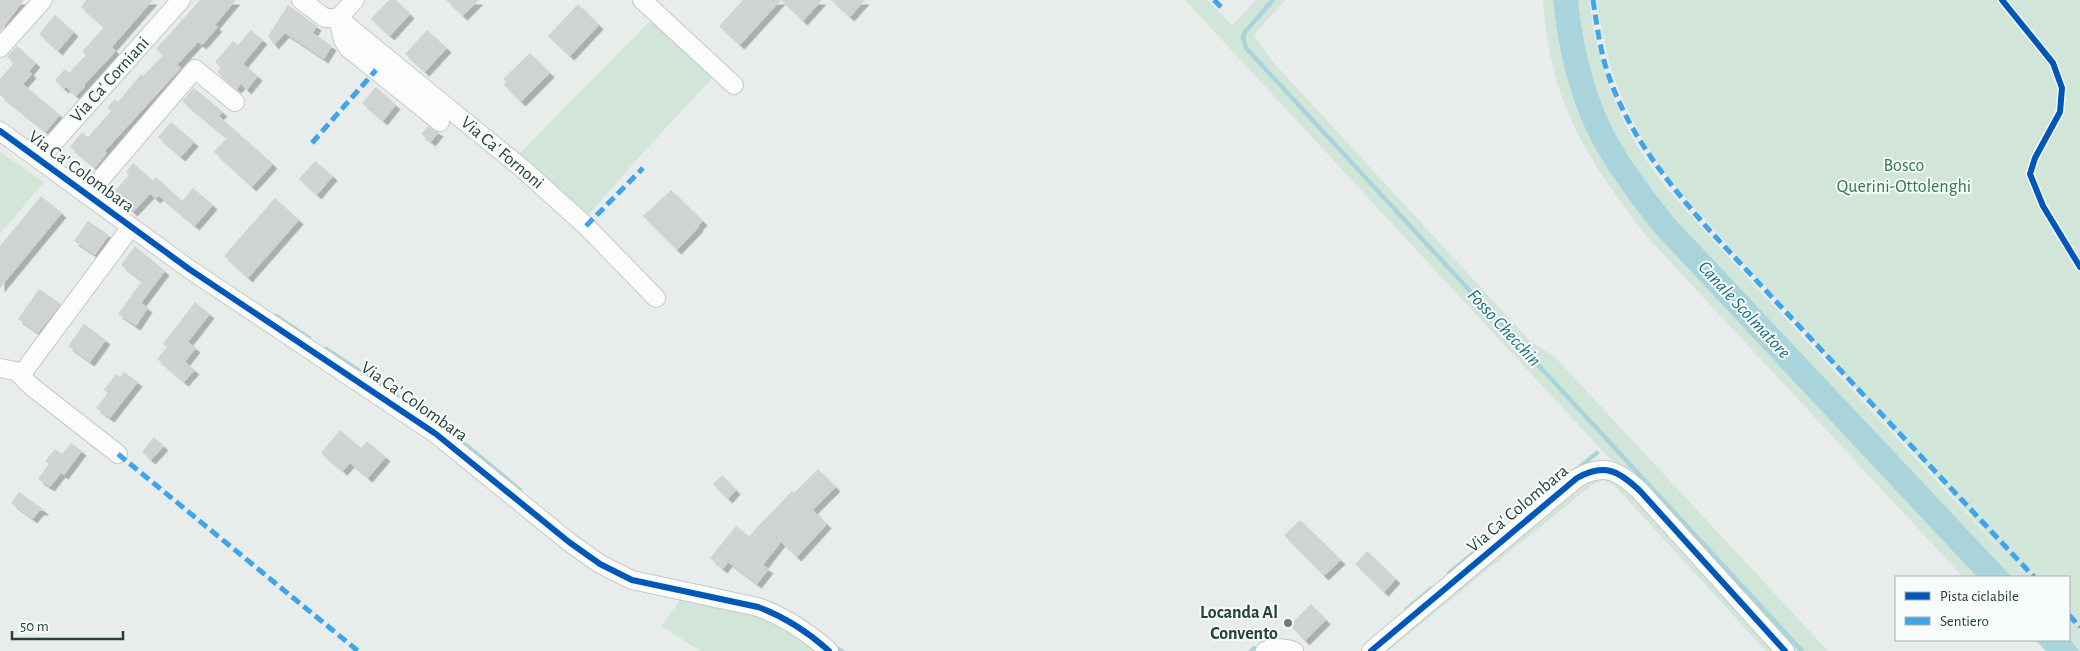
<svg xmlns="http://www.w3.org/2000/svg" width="2080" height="651" viewBox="0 0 2080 651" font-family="'Alegreya Sans',sans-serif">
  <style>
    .green { fill: #d1e6d8 }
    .water { fill: #a9d4db }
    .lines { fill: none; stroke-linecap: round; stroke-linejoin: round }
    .stream { stroke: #a9d4db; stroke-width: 4.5 }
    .building { fill: #cfd4d2; filter: url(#shadow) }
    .minor-casing { stroke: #c5cac8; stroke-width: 20 }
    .minor { stroke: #fcfcfc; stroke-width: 18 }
    .quiet { stroke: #3ea4ec; stroke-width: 5; stroke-dasharray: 10 5; stroke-linecap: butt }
    .cycleway-casing { stroke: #f7fbf9; stroke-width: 9 }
    .cycleway { stroke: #0057b8; stroke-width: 6 }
    .poi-dot { fill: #697e78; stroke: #f7fbf9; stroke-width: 2 }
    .labels { text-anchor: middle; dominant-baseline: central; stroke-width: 4; stroke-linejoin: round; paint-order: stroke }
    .street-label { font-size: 18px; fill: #24423a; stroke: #f7fbf9 }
    .park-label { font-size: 18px; fill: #2d7a4b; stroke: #f7fbf9 }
    .poi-label { font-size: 18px; font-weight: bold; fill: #24423a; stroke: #f7fbf9; text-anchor: end }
    .water-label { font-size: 19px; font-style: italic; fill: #1c6f80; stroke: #f7fbf9 }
  </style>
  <defs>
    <filter id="shadow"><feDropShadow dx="4.5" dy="4.5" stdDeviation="0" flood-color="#0004"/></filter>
  </defs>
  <rect width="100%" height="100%" fill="#e8edeb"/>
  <g class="green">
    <path d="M1185,0H1208L1232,25L1256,0H1285L1254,35L1273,62L1531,342L1555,357L1828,651H1796L1629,471L1607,456Z"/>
    <path d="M1543,0H1553C1558,51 1571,106 1597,151C1614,180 1634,207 1655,233L1977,577H1963L1649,239C1619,200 1588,160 1569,115C1553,79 1546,39 1543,0Z"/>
    <path d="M1578,0H1589C1597,59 1615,115 1649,164C1666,189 1688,212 1708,235L2024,575L1674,185C1663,169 1651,154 1642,137C1617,95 1603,48 1597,0H2080V650L2069,638V577H2012L1673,217C1654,192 1634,167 1618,139C1595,97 1583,47 1578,0Z"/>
    <path d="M651,20L713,77L639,157L587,217L517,156Z"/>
    <path d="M0,152L44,182L0,234Z"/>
    <path d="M1614,476L1779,651H1766L1616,487L1604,480L1593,484L1388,651H1378L1580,481Z"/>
    <path d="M683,596L756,613L823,651H701L661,626Z"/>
  </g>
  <g class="water">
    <path d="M1553,0H1578C1583,47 1595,97 1618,139C1634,167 1654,192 1673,217L2012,577H1977L1655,233C1634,207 1614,180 1597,151C1571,106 1558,51 1553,0Z"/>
    <path d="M2069,638L2080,651H2046L2035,640H2069Z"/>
  </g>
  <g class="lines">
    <g class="stream">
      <path d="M1273,0L1245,32L1243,38L1246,48L1802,651"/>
      <path d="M276,316L309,338"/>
      <path d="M326,349L397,396"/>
      <path d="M413,407L467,446L520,490"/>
      <path d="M1576,470L1597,453"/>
      <path d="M1449,573L1475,552"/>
      <path d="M1407,609L1431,589"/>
      <path d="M838,649L842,651"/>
      <path d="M1251,651L1254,648"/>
    </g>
  </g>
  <g class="building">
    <path d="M0,0H24L0,32Z"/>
    <path d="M86,0H153L112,47L116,51L84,85L85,87L76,96L66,87L64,89L55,80L65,69L69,73L86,55L82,52L104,27L81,7Z"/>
    <path d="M200,0H236L215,25L218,27L202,45L198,42L177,65L181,68L105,151L107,153L95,168L70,147L82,132L88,137L111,111L107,108L115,99L118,102L141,74L143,76L163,55L156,49Z"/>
    <path d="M389,0H396L410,14L390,36L371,19Z"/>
    <path d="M446,0H479L463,16Z"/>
    <path d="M743,0H822L803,21L781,0L740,45L719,26Z"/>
    <path d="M831,0H865L850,17Z"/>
    <path d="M578,4L599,25L570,56L548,36Z"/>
    <path d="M288,5L317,26L313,33L332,46L324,59L285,33L274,45L268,36Z"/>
    <path d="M55,15L74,32L58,51L39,34Z"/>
    <path d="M251,30L263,40L243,64L258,76L247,90L241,84L237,89L217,72L221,68L215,62L233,41L238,45Z"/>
    <path d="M427,30L447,48L425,72L405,54Z"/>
    <path d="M17,46L36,63L29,71L32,74L23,84L60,115L46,132L0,95V79L14,63L7,57Z"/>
    <path d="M530,53L550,73L521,102L504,85L506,82L503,79Z"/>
    <path d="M376,87L396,105L383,121L362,103Z"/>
    <path d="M194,88L223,112L219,116L273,164L252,187L214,152L227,138L182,101Z"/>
    <path d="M171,122L194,142L181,157L158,137Z"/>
    <path d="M428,126L439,132L431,142L421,134Z"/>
    <path d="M315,161L333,176L317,195L299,179Z"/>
    <path d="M133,163L153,181L156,177L182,201L193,188L213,205L195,226L159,196L156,199L150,194L133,212L113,193L129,175L126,172Z"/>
    <path d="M671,190L703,221L698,226L699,227L677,250L643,216Z"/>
    <path d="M41,196L62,213L0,288V246Z"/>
    <path d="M275,198L299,220L248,278L224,256Z"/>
    <path d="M88,221L109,235L95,255L74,241Z"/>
    <path d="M135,246L165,271L141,303L148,308L136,326L118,314L142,281L121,265Z"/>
    <path d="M39,289L61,304L38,333L18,319Z"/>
    <path d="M195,302L210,314L188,342L196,348L185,362L195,370L184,382L157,359L167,347L163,344Z"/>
    <path d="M84,324L106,340L90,362L68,346Z"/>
    <path d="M124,372L138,382L110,418L96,408L108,393L104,390L116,374L120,377Z"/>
    <path d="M340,430L361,448L367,441L386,457L368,478L350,463L343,471L321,453Z"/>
    <path d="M154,437L164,446L151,460L142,452Z"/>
    <path d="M71,443L82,451L64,475L61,473L50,487L38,479L49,464L45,461L55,449L62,454Z"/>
    <path d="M818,469L836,487L813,510L827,524L797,557L781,542L763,565L769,569L757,584L728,562L723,569L710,558L736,526L749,536L792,491L794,493Z"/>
    <path d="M722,475L736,490L728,499L713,484Z"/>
    <path d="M19,492L32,501L45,511H39L33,519L11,503Z"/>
    <path d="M1300,520L1341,560L1324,576L1284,535Z"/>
    <path d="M1367,551L1396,579L1384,592L1355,564Z"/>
    <path d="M1311,604L1326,620L1305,641L1290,625Z"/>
  </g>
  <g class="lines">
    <g class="minor-casing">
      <g id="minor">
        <path d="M301,0L325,18H338L355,0"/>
        <path d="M642,0L734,85"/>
        <path d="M338,18L523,169L586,226L656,298"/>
        <path d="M338,18L343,40L348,48L440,122"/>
        <path d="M0,48L43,0"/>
        <path d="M0,131L189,269L436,434L569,542L600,564L632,580L758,607C785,617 808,632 829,651"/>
        <path d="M39,159L181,0"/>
        <path d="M87,195L195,69L235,102"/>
        <path d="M0,368L16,371L31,386L118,454"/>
        <path d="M21,375L131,227"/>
        <path d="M1265,651C1274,647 1285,648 1294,651"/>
        <path d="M1371,651L1577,478C1604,463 1618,470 1640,491L1785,651"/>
      </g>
    </g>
    <use href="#minor" class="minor"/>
    <g class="quiet">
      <path d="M1214,0L1221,7"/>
      <path d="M1593,0C1596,20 1599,41 1604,61C1623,128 1666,181 1711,232L2034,577"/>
      <path d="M312,143L376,70"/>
      <path d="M586,226L643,168"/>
      <path d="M118,454L358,651"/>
      <path d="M2069,615L2080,627"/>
    </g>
    <g class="cycleway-casing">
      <g id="cycleway">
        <path d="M2002,0L2053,63L2062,88L2060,112L2035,158L2030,174L2043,206L2080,267"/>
        <path d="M0,131L189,269L436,434L569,542L600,564L632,580L758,607C785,617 808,632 829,651"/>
        <path d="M1371,651L1577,478C1604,463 1618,470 1640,491L1785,651"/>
      </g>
    </g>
    <use href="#cycleway" class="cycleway"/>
  </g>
  <circle class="poi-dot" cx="1288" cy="623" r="5"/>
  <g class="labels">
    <g class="street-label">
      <text transform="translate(110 80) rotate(-48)">Via Ca' Corniani</text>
      <text transform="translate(502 153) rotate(40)">Via Ca' Fornoni</text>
      <text transform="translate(81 172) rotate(36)">Via Ca' Colombara</text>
      <text transform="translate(414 402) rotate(35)">Via Ca' Colombara</text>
      <text transform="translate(1518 509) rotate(-40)">Via Ca' Colombara</text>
    </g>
    <g class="park-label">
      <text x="1904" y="166">Bosco<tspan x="1904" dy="21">Querini-Ottolenghi</tspan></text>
    </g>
    <g class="poi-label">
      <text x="1278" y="613">Locanda Al<tspan x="1278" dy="21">Convento</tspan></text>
    </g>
    <g class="water-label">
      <text transform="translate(1744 310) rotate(47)">Canale Scolmatore</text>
      <text transform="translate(1504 328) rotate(47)">Fosso Checchin</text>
    </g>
  </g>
  <rect x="1895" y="576" width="175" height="65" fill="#f7fbf9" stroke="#a3b1ad"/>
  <rect x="1905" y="592" width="25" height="8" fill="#0057b8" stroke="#a3b1ad"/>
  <text x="1940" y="601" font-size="15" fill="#24423a">Pista ciclabile</text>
  <rect x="1905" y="617" width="25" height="8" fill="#3ea4ec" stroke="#a3b1ad"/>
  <text x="1940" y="626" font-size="15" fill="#24423a">Sentiero</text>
  <path d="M12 631v8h111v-8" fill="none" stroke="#24423a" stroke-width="2.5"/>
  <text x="20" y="631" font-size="15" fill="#24423a" stroke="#f7fbf9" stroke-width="4" paint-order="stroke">50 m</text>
</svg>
